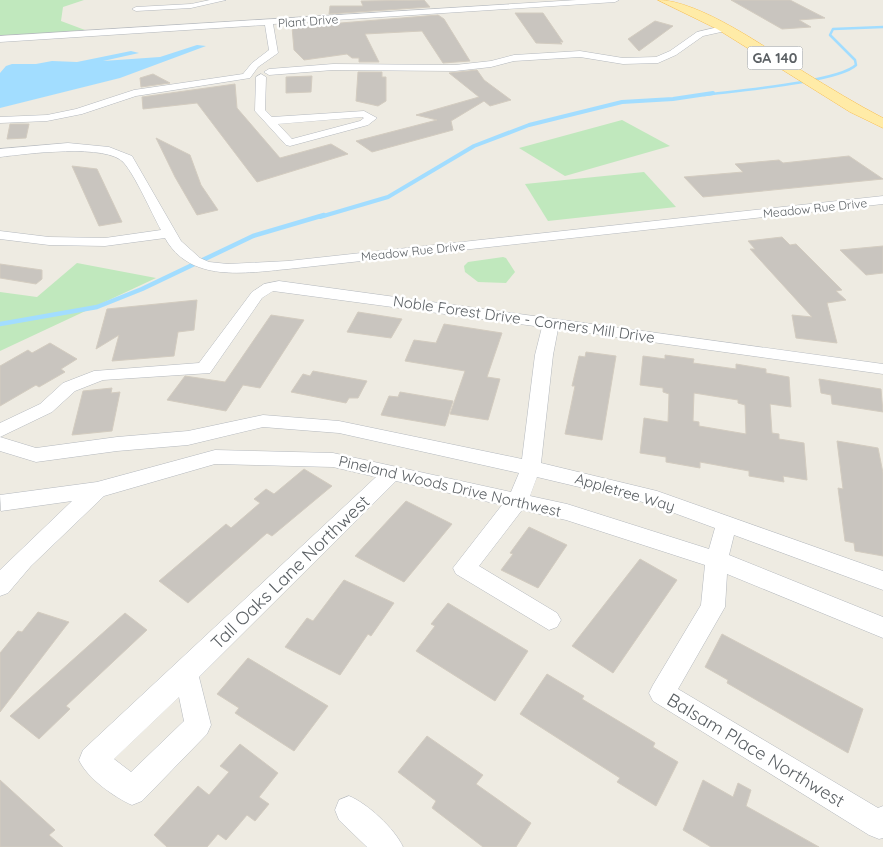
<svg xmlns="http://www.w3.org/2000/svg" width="883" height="847" viewBox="0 0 883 847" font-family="Quicksand,sans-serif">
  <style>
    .green { fill: #c0e8bd }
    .water { fill: #a2ddff }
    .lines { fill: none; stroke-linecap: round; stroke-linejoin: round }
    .stream-far2 { stroke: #a2ddff; stroke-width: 2.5 }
    .stream-far1 { stroke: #a2ddff; stroke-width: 4 }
    .stream { stroke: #a2ddff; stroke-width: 4.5 }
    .building { fill: #c9c5bf; stroke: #d3ccc0; fill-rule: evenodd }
    .minor-casing { stroke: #b5b9be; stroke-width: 1 }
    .major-casing { stroke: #f9bf51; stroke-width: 1 }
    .minor { fill: #fff; fill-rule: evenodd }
    .major { fill: #ffeba7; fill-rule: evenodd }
    .labels { text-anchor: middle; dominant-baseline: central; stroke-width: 5; stroke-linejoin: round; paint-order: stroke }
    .far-street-label { font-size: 12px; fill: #5b6064; stroke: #fff }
    .shield { fill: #fff; stroke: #8c9092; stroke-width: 1 }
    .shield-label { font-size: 14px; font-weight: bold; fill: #5b6064 }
    .street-label { font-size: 15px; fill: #5b6064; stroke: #fff }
    .near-street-label { font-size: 18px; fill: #5b6064; stroke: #fff }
  </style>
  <rect width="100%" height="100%" fill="#eeebe2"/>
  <g class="green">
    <path d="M0,0H84L63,7L61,21L85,30L30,35H0Z"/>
    <path d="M622,120L670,146L565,176L519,148Z"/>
    <path d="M644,172L676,207L548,221L525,184Z"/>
    <path d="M503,257L506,258L515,272L506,283L478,282L465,272L464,266L468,262Z"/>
    <path d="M77,263L156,278L0,351V292L37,297Z"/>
  </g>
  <path class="water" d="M197,45L206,46L120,78L0,108V73L6,66L12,64H36L52,61L77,62L131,51L139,53L103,61L160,57Z"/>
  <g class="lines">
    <path class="stream-far2" d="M704,95C733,91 839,82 856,65L855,60L830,35L833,29L883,27"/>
    <path class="stream-far1" d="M320,217L388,197L474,146L529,125L622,102L673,99L713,93"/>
    <path class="stream" d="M0,324L97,307L142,289L253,236L324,215"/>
  </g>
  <g class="building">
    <path d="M424,0L430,7L329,14L330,6H363L361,1Z"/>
    <path d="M731,0H790L825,18L799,20L811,27L782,29Z"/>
    <path d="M515,13H543L563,42H560L562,44L536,43Z"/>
    <path d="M438,15L444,19L470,61L443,63L422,31L365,34L379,62H359V58H352L347,54L304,60L294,50L292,27Z"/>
    <path d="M655,21L673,26L639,51L628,39Z"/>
    <path d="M477,70L484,80L511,100L490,106L484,101L451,121L453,130L372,152L356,141L437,120L416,115L479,97L449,73Z"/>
    <path d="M358,72H382V77H386V101L378,106L356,101Z"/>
    <path d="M153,74L170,83L141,87L140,78Z"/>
    <path d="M312,76L311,92L286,93V77Z"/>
    <path d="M235,84L237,108L280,158L331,144L348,154L257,182L197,103L143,109L142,97Z"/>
    <path d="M10,124H29L26,138L7,139Z"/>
    <path d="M156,138L190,155L201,185L218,210L197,215L175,177Z"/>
    <path d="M849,156L883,179L703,197L684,177L743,172L735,164L779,160L783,163Z"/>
    <path d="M72,166L97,169L122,222L99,226Z"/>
    <path d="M782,237L790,245L796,244L842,290L836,291L846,300L827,303L837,343L796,338L792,315L812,317L750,249H755L748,241Z"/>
    <path d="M883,246V273L866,275L840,250Z"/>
    <path d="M0,264L42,270V279L36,284L0,278Z"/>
    <path d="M197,300L194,330L178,332L174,356L112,361L119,335L96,349L107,309Z"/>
    <path d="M358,312L402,319L391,338L347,332Z"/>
    <path d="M271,315L304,320L260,388L243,385L226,411L167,400L185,376L225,382Z"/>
    <path d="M444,324L502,333L487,377L500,379L488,420L450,414L465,371L405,361L414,340L436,343Z"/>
    <path d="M50,343L77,359L61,369L65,372L39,387L36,385L0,406V366L28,350L32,353Z"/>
    <path d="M586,352L616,356L602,440L565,434L575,386H572L579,356L585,357Z"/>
    <path d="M665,355L694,359L693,363L736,369V364L766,369V373L789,377L791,407L770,404L772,433L779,434V439L804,443L807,480L783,476L784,482L749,476V471L700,462V468L666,462V457L640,453L644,418L668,422L669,394L663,392V388L640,385L643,356L665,359ZM694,393L738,400V403L745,405L746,434L699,426V422L693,421Z"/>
    <path d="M313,371L367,381L358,398H349L346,403L291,392L303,374L310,376Z"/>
    <path d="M819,379L881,389L883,412L832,404L831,395L821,393Z"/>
    <path d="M112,388L111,393L120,392L112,431L72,435L83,391Z"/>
    <path d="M400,392L453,401L445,426L381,415L389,396L398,397Z"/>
    <path d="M837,441L878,448L883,473V556L855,551L854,543L845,541L838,488L843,489Z"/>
    <path d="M304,469L332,486L272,536L267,533L188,603L159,581L226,524L231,528L260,503L254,499L266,489L274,494Z"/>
    <path d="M406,501L452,524L404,582L355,556Z"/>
    <path d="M529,527L567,545L538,588L501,570L513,554L510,553Z"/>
    <path d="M640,559L677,580L613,673L572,646Z"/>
    <path d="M344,580L394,603L371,636L368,634L340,675L285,647L307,618L313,621Z"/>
    <path d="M448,603L528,651L495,701L416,651L435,626L431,624Z"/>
    <path d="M38,612L69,622L0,712V653L18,631L22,632Z"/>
    <path d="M125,613L147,630L66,706L70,709L39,739L10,716Z"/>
    <path d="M722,634L863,709L848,753L727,683L728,680L705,667Z"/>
    <path d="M248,658L328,706L294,751L235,713L239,708L217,694Z"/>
    <path d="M547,674L584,696L582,699L655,743L653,747L678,762L656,806L617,782L620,778L520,714Z"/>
    <path d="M427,736L483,775L476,784L531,823L516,847H483L432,808L436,801L398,772Z"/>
    <path d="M240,744L278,773L259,797L269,804L255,821L247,815L226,840L218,834L207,847H167L154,835L198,786L209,795L229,772L220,766Z"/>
    <path d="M0,780L55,830L49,835L63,847H0Z"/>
    <path d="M703,780L733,797L738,783L751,790L746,806L819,847H711L683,830Z"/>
  </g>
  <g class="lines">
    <g class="minor-casing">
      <g id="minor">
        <path d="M210,0H226L191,8L136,11L132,9L136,7L191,4Z"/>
        <path d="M577,0H619L615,2L273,24L278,53L258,67L250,78L136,96L82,114L47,121L0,123V117L47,115L76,109L134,90L243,74L252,63L269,50L265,25L0,42V36Z"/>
        <path d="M727,25L730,26V30L703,36L676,55L658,63L623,64L580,57L514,61L491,67L455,71L333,70L269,75L264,72L269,69L333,64L455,65L491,61L514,55L580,51L623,58L656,57L670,51L697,32Z"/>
        <path d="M261,74L266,77L265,110L272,117L364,111L377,118L368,125L290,146L286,145L255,111L256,77ZM362,117L364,118L360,121L292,139L278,124Z"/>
        <path d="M68,143L109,147L132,156L181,241L200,258L209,262L228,264L288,261L883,196V204L288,269C245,273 190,283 165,238L105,246L49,245L0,239V231L49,237L105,238L161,230C151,212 136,177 124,163C108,143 25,154 0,157V149Z"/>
        <path d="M279,281L883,364V374L558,329L553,355L541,463L657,491L883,571V590L734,535L729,555L883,617V638L727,574L725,607L678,689L878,808L883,806V838L879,839L869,835L653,701L649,693L653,685L701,605L705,565L566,520L522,510L479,566L557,613L561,620L557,627L549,630L456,574L453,568L502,505L396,481L199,677L211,725L207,734L142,801L132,805C114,797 87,778 79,760L83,750L376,477L333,467L215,464L104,496L31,566L8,593L0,596V570L72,501L1,511L0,495L97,482L215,450L333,453L511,492L519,473L339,433L263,427L188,445L117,451L36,462L0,451V423L40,404L63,383L94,371L199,363L252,292L264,284ZM273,291L542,327L535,355L522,459L339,421L263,415L188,431L117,437L36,448L0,437L52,412L75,391L103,380L210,373L262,298ZM537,477L647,503L715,528L709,549L567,504L530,496ZM179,697L184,721L131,772L114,759Z"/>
        <path d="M349,796C367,803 395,829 403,847H367L339,820L335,810L339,800Z"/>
      </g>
    </g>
    <g class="major-casing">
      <path id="major" d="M658,0C699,0 768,49 804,72C830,88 856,104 883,118V128L850,112L717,29Z"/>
    </g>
    <use href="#minor" class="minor"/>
    <use href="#major" class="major"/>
  </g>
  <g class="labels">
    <g class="far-street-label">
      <text transform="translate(308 21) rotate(-4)">Plant Drive</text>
      <text transform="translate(815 208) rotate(-6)">Meadow Rue Drive</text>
      <text transform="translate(413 251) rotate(-6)">Meadow Rue Drive</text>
    </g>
    <rect class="shield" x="747.5" y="46.5" width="55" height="23" rx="4"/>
    <g class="shield-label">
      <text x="775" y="58">GA 140</text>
    </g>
    <g class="street-label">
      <text transform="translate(524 319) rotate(8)">Noble Forest Drive - Corners Mill Drive</text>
      <text transform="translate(450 486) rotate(13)">Pineland Woods Drive Northwest</text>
      <text transform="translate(625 492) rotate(16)">Appletree Way</text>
    </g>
    <g class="near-street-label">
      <text transform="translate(290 572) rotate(-44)">Tall Oaks Lane Northwest</text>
      <text transform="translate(756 750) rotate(31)">Balsam Place Northwest</text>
    </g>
  </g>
</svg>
